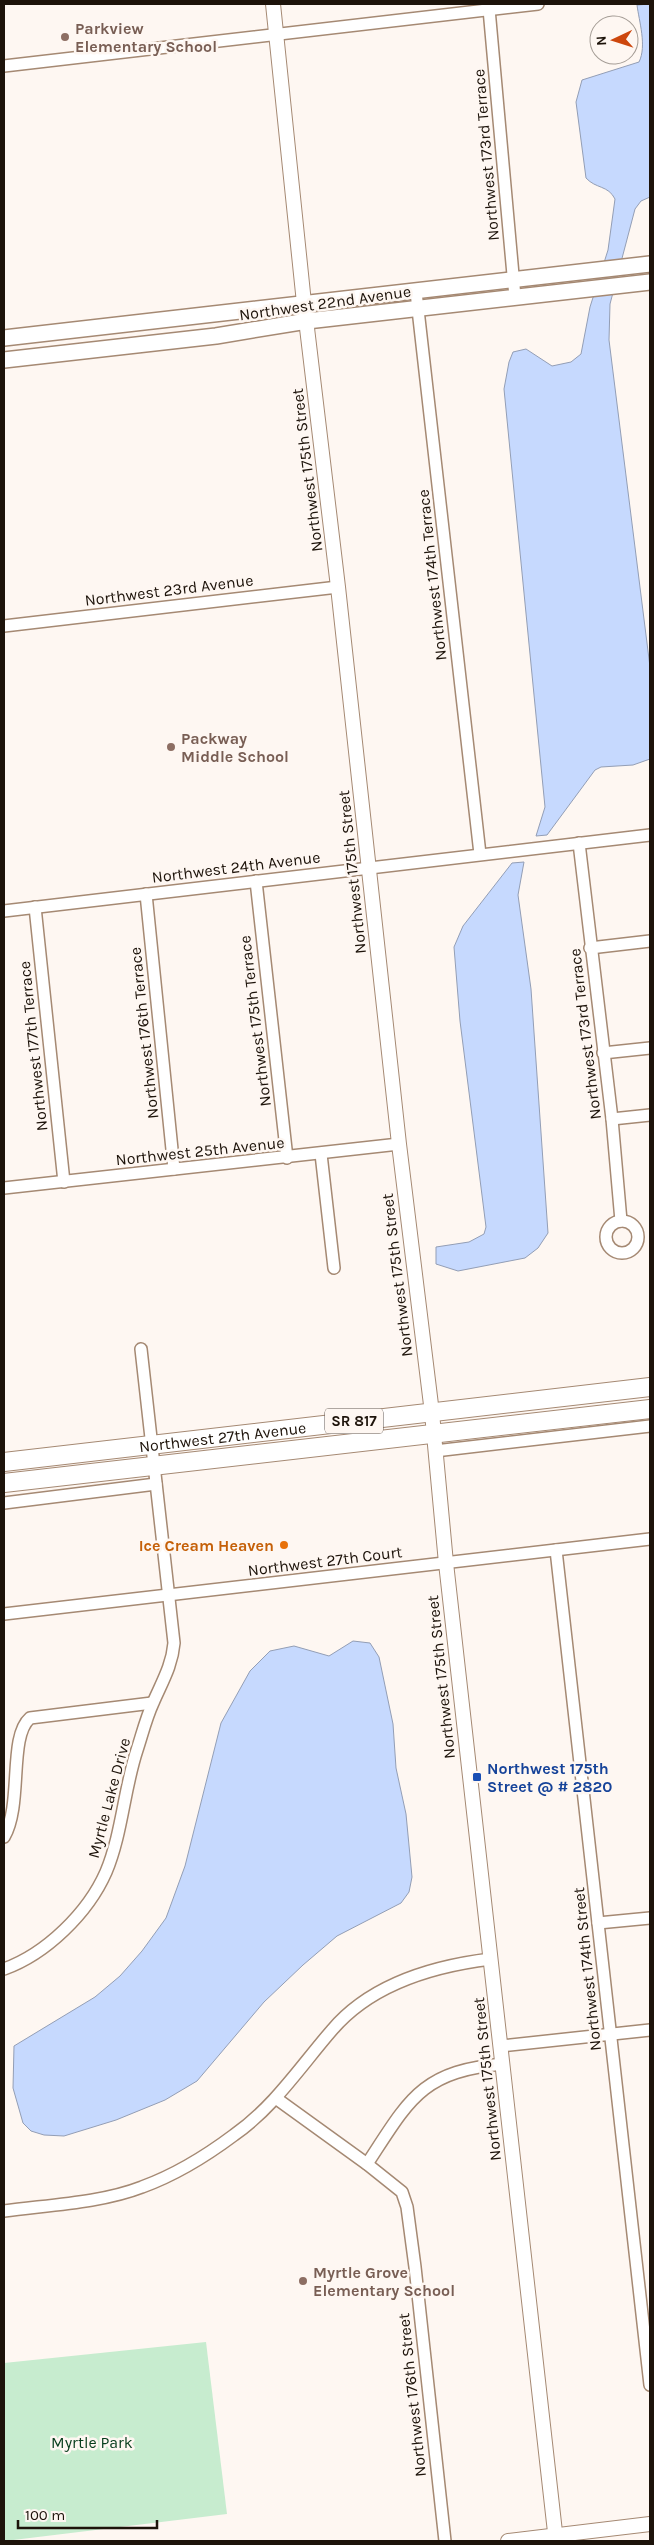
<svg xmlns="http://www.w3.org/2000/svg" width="654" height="2545" viewBox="0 0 654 2545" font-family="Karla,sans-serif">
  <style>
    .green { fill: #c7eccf }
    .water { fill: #c6d9fe; stroke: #939eb5 }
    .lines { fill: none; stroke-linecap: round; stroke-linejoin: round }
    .minor-casing { stroke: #a58973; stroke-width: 14 }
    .tertiary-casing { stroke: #a58973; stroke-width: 16 }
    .secondary-casing { stroke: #a58973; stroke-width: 18 }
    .primary-casing { stroke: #a58973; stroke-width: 20 }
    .minor { stroke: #fff; stroke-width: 11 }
    .tertiary { stroke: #fff; stroke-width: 14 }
    .secondary { stroke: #fff; stroke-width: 15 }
    .primary { stroke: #fff; stroke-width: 18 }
    .education-dot { fill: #8d6e63; stroke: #fef7f2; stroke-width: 2 }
    .food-dot { fill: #e8710a; stroke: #fef7f2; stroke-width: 2 }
    .transit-dot { fill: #1a4fb4; stroke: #fef7f2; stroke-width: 2 }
    .labels { text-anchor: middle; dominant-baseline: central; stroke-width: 5; stroke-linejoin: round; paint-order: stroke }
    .shield { fill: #fef7f2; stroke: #605750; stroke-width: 1 }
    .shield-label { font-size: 15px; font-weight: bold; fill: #1d130a }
    .education-label { font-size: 16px; font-weight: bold; fill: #785e54; stroke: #fef7f2; text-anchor: start }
    .street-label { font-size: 16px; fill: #1d130a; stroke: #fef7f2 }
    .food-label { font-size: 16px; font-weight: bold; fill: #c56008; stroke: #fef7f2; text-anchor: end }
    .transit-label { font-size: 16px; font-weight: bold; fill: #164399; stroke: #fef7f2; text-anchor: start }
    .park-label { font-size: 16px; fill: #053c1b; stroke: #fef7f2 }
  </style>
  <rect width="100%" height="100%" fill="#fef7f2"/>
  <path class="green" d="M206,2342L227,2514L5,2541L4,2363Z"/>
  <g class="water">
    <path d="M650,4V197L641,201L635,209L610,304L609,340L650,667V759L633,765L601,767L595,770L547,835L536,836L545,807L504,389L509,362L513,352L526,349L552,366L571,362L581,354L590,307L608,250L615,199C608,185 596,189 586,178L576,102L582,80L639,62C647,46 639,21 637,5Z"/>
    <path d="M524,862L518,895L531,989L548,1233L538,1248L525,1258L458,1271L436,1264V1247L469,1242L484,1234L486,1227L460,1021L454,947L463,926L512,863Z"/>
    <path d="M353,1641L370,1643L379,1657L393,1724L396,1768L406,1814L412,1877L409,1892L401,1903L337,1936L303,1965L264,2002L197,2081L165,2100L116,2120L64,2136L44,2135L31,2131L23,2123L13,2088L14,2046L95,1997L120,1976L142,1951L166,1918L185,1866L221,1723L250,1671L270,1651L294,1646L329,1656Z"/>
  </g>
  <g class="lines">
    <g class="minor-casing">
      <g id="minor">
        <path d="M489,9L515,297"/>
        <path d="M4,66L538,4"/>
        <path d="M416,292L480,854"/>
        <path d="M4,626L338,587"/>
        <path d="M579,843L612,1119L621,1221"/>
        <path d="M256,881L287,1158"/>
        <path d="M146,894L174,1169"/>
        <path d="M35,907L64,1182"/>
        <path d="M4,911L650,835"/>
        <path d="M590,948L650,941"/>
        <path d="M603,1053L650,1048"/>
        <path d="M612,1119L650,1115"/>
        <path d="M321,1154L334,1268"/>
        <path d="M4,1188L399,1144"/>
        <circle cx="622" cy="1237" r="16"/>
        <path d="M435,1451L650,1426"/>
        <path d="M4,1503L156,1484"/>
        <path d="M556,1550L650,2385"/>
        <path d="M4,1614L650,1539"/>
        <path d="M4,1837C23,1804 8,1737 30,1718L152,1703"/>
        <path d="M598,1923L650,1918"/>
        <path d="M4,1969C46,1954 88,1913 106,1872C122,1834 124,1789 137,1750C142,1735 146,1718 153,1703C162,1682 172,1666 174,1643L141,1349"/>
        <path d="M501,2046L650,2030"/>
        <path d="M277,2099L367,2164L402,2192L407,2207L415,2267L445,2541"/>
        <path d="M367,2164C409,2100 421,2071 503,2064"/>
        <path d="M4,2211C48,2205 101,2203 142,2187C175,2175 206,2156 234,2135C274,2107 300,2067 332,2030C371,1984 433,1966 491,1959"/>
      </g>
    </g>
    <g class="tertiary-casing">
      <g id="tertiary">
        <path d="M273,4L304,303L338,587L399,1144L432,1413L446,1563L556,2541"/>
        <path d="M508,2541L650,2524"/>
      </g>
    </g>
    <g class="secondary-casing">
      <g id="secondary">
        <path d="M4,338L650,264"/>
        <path d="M4,360L216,336L307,321L650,282"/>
      </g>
    </g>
    <g class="primary-casing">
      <g id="primary">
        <path id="s1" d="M4,1462L650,1387"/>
        <path d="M4,1483L650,1409"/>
      </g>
    </g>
    <use href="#minor" class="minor"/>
    <use href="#tertiary" class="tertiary"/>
    <use href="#secondary" class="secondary"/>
    <use href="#primary" class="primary"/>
  </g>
  <g class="education-dot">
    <circle cx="65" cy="37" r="5"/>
    <circle cx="171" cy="747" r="5"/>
    <circle cx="303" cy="2281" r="5"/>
  </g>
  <circle class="food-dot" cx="284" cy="1545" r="5"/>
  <rect class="transit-dot" x="472" y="1772" width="10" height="10" rx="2.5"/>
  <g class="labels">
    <rect class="shield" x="325" y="1408.5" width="58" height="25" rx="4"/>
    <g class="shield-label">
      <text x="354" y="1421">SR 817</text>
    </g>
    <g class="education-label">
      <text x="75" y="28">Parkview<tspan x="75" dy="18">Elementary School</tspan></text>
      <text x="181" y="738">Packway<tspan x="181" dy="18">Middle School</tspan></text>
      <text x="313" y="2272">Myrtle Grove<tspan x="313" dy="18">Elementary School</tspan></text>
    </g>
    <g class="street-label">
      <text transform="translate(486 155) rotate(-95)">Northwest 173rd Terrace</text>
      <text transform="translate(325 303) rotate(-8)">Northwest 22nd Avenue</text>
      <text transform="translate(307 470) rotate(-97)">Northwest 175th Street</text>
      <text transform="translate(432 575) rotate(-96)">Northwest 174th Terrace</text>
      <text transform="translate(169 590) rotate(-7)">Northwest 23rd Avenue</text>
      <text transform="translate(236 867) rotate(-7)">Northwest 24th Avenue</text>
      <text transform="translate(352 872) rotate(-96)">Northwest 175th Street</text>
      <text transform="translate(255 1021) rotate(-97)">Northwest 175th Terrace</text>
      <text transform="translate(144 1033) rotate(-96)">Northwest 176th Terrace</text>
      <text transform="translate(585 1034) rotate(-97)">Northwest 173rd Terrace</text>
      <text transform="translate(33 1046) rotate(-96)">Northwest 177th Terrace</text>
      <text transform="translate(200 1151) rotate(-6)">Northwest 25th Avenue</text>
      <text transform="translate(397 1275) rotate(-97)">Northwest 175th Street</text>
      <text stroke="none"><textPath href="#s1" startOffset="220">Northwest 27th Avenue</textPath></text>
      <text transform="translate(325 1561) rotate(-7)">Northwest 27th Court</text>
      <text transform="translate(441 1677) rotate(-96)">Northwest 175th Street</text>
      <text transform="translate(109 1798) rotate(-75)">Myrtle Lake Drive</text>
      <text transform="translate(587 1969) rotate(-96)">Northwest 174th Street</text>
      <text transform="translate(487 2079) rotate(-96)">Northwest 175th Street</text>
      <text transform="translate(412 2395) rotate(-96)">Northwest 176th Street</text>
    </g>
    <g class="food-label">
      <text x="274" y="1545">Ice Cream Heaven</text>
    </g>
    <g class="transit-label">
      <text x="487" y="1768">Northwest 175th<tspan x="487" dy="18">Street @ # 2820</tspan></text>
    </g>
    <g class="park-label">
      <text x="92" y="2442">Myrtle Park</text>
    </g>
  </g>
  <rect width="654" height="2545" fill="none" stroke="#1d130a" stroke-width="10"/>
  <g transform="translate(614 40) rotate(266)"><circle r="24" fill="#fef7f2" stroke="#a49c95"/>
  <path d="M0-4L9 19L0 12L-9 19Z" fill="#cd470d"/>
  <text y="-8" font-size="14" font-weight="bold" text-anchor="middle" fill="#1d130a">N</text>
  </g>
  <path d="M18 2520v8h139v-8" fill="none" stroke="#1d130a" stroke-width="2.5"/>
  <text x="25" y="2520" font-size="15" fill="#1d130a" stroke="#fef7f2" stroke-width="4" paint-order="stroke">100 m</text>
</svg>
